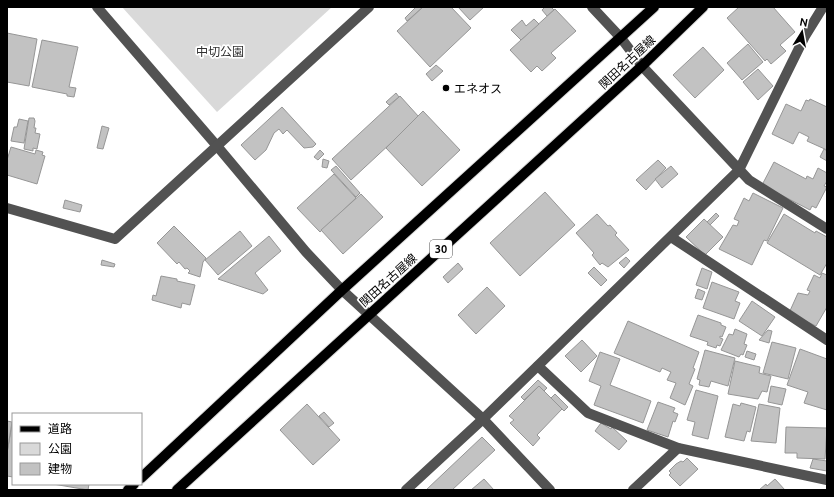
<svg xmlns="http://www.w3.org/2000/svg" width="834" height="497" viewBox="0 0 834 497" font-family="Ubuntu,'Noto Sans JP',sans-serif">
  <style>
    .green { fill: #d9d9d9 }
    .building { fill: #c2c2c2; stroke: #969696 }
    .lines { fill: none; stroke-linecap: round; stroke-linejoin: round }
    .major-casing { stroke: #dbdbdb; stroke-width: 12 }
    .minor { stroke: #525252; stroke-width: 10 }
    .major { stroke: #000; stroke-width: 10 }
    .poi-dot { fill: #000; stroke: #fff; stroke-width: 1.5 }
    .labels { text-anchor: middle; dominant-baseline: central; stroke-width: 3.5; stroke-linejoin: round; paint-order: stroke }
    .shield { fill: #fff; stroke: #4c4c4c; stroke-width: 1 }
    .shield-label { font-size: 11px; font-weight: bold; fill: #000 }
    .park-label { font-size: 12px; fill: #303030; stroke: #fff }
    .street-label { font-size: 12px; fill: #000; stroke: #fff }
    .poi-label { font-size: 12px; fill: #000; stroke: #fff; text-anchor: start }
  </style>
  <rect width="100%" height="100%" fill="#fff"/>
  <path class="green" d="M122,7H332L217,112Z"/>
  <g class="building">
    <path d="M416,7H423L407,21L405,18Z"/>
    <path d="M423,7H451L471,28L430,67L397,31Z"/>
    <path d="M458,7H484L470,20Z"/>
    <path d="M545,7H551L554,10L547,16L542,10Z"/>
    <path d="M739,7H773L795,32L780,45L786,51L771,64L767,59L765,61L727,18Z"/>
    <path d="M555,9L576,31L551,53L556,58L542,71L537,66L531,72L510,50Z"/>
    <path d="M534,19L539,24L521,40L511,30L522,20L526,26Z"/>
    <path d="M7,33L37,39L29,86L7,82Z"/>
    <path d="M42,40L78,47L69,87L76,88L74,97L67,96V94L32,87Z"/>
    <path d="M748,44L763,62L742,80L727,63Z"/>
    <path d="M703,47L724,70L695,98L673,75Z"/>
    <path d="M436,65L443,71L432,81L426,74Z"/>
    <path d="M758,69L773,86L758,100L743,82Z"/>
    <path d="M396,93L399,97L389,105L386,102Z"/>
    <path d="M400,96L419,117L351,180L332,159Z"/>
    <path d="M810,99L827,107V150L807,141L809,137L799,132L793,144L772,134L786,104L801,111L806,100L809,101Z"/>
    <path d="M282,107L316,144L313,147L304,148L287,130L283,134L279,129L274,133L266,150L255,160L241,145Z"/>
    <path d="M423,111L460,150L422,186L386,148Z"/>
    <path d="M29,118H34L35,121L34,128H36L35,133L40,134L37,149L33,148V151L24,149Z"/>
    <path d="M19,119L28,121L24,143L11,141L14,127H17Z"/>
    <path d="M102,126L109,128L103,149L97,148Z"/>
    <path d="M11,147L35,154L36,150L43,152L42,155L45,156L37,184L7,175V160Z"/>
    <path d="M824,149L827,151V161L820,157Z"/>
    <path d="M320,150L324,154L318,160L314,157Z"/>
    <path d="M323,159L329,161L327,168L322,167Z"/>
    <path d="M658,160L666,168L646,190L636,180Z"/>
    <path d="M774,162L806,179L807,176L813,179L818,168L827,173V181L824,186L827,187L816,208L812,206L810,210L762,185Z"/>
    <path d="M336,166L360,193L356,197L331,170Z"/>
    <path d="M671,166L678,174L662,188L655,179Z"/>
    <path d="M334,174L356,198L320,232L297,208Z"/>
    <path d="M545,192L575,225L520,276L490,243Z"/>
    <path d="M753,193L783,208L767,241L764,240L752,265L719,249L733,225L737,226L739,221L734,219L744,198L749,201Z"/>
    <path d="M361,194L383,217L343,254L321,230Z"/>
    <path d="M65,200L82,205L80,212L63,208Z"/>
    <path d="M716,213L719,216L710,225L707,222Z"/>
    <path d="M597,214L608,226L610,225L617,233L615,235L629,250L608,267L602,263L600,265L592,255L594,253L576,233Z"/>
    <path d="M784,214L815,233L816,231L827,237V263L820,275L767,243Z"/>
    <path d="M704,219L723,237L705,255L686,237Z"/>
    <path d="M174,226L206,258L203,262L200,277L188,273L190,271L187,268L185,269L179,262L177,264L157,243Z"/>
    <path d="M240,231L252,246L218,275L205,260Z"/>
    <path d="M269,236L281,251L255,273L268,290L263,294L218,279Z"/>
    <path d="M626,257L630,261L624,268L619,263Z"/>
    <path d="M102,260L115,264L114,267L101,265Z"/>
    <path d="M458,263L463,269L448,283L443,277Z"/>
    <path d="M594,267L607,280L601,286L588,273Z"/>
    <path d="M702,268L712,272L707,289L696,285Z"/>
    <path d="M822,273L827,275V307L816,326L789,313L798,293L808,295L810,291L807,290L814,275L820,278Z"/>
    <path d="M161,276L177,279V281L195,285L190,305L182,303L181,308L152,300L153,295L156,296Z"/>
    <path d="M712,282L739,292L735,301L740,303L734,319L703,308Z"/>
    <path d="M487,287L505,306L476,334L458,315Z"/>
    <path d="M698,289L705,292L702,300L695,298Z"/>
    <path d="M752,301L775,317L762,336L739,321Z"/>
    <path d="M698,315L721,323V325L726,327L722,337L720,336V338L723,339L720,346L717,345L716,348L707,345L708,342L690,336Z"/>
    <path d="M628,321L699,352L693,368L695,369L689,384L693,386L685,405L670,398L676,383L667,380L671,372L662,368L660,372L614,353Z"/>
    <path d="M735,329L747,334L744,344L747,345L743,355L741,354L739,357L721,350L729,334L733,335Z"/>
    <path d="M768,330L772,331L769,343L759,340Z"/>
    <path d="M582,340L597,356L581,372L565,356Z"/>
    <path d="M772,342L796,348L788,379L763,373Z"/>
    <path d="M800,349L827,359V410L804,403L808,392L787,385Z"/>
    <path d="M705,350L735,358L728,386L711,381L709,387L699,385L700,380L697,379Z"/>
    <path d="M747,351L756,354L754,360L745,357Z"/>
    <path d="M600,352L620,359L610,385L651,401L643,423L594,405L601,386L589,381Z"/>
    <path d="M735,361L760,367L759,373L771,376L767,392L762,391L758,399L728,394Z"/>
    <path d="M538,380L547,388L544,391L539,386L524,400L521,397Z"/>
    <path d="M539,386L562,409L537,435L540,438L533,446L510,423L514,420L509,416Z"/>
    <path d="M771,386L786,389L782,405L768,402Z"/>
    <path d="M696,390L718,396L708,439L692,435L695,422L687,420Z"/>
    <path d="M555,394L568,407L564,411L551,398Z"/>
    <path d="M658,402L675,408L673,412L678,414L675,422L673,421L668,437L647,430Z"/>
    <path d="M741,403L756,407L750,432L747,431L744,441L725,437L733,404L740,406Z"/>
    <path d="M307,404L340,440L313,465L280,430Z"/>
    <path d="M759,404L780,408L776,443L751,441Z"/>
    <path d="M324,412L334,423L329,427L319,416Z"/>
    <path d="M13,419V477L7,476V453Z"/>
    <path d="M7,421L12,422L7,453Z"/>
    <path d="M601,423L611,429L612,427L627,441L619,450L595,431Z"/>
    <path d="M786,427L827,428L825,459L797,458V453H785Z"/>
    <path d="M482,437L495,450L452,490H426Z"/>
    <path d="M687,458L698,469L680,486L669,475L671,473L669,471L676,464L681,461L683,462Z"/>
    <path d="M813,459L827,461V471L810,468Z"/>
    <path d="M484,479L494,490H471Z"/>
    <path d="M775,479L785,490H759L766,484L767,486Z"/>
    <path d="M53,484H89L88,490Z"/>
  </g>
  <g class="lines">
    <g class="major-casing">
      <g id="major">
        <path d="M141,478L342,290L654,7"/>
        <path d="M128,490L134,484"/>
        <path d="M177,490L642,66L703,7"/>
      </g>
    </g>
    <g class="minor">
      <path d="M97,7L217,146L306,252L342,290L483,419L550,490"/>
      <path d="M592,7L621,38L642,66L749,180L827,229"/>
      <path d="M7,208L115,239L369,7"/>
      <path d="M671,237L827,340"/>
      <path d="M538,366L588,413L678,448L827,480"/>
      <path d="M406,490L483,419L739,170L805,36L823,7"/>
      <path d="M633,490L678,448"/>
    </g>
    <use href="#major" class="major"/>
  </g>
  <circle class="poi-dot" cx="446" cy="88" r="4"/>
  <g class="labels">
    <rect class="shield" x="430" y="240" width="22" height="18" rx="3"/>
    <g class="shield-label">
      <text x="441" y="249">30</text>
    </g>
    <g class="park-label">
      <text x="220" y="51">中切公園</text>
    </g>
    <g class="street-label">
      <text transform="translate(627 62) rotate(-43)">関田名古屋線</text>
      <text transform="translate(388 280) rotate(-42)">関田名古屋線</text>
    </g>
    <g class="poi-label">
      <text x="454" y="88">エネオス</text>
    </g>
  </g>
  <rect width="834" height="497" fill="none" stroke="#000000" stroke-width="16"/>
  <rect x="12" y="413" width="130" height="72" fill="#ffffff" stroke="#999999"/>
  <rect x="20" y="426" width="20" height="6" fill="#000000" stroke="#999999"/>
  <text x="48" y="433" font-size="12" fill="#000000">道路</text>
  <rect x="20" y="443" width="20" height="12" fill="#d9d9d9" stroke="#999999"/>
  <text x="48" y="453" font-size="12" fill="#000000">公園</text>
  <rect x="20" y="463" width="20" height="12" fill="#c2c2c2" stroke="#999999"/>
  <text x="48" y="473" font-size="12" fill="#000000">建物</text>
  <g transform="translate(802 32) rotate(11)" stroke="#ffffff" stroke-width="3" paint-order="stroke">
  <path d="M0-3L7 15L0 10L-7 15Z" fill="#000000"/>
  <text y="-6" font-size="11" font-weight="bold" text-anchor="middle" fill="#000000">N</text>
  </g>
</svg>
